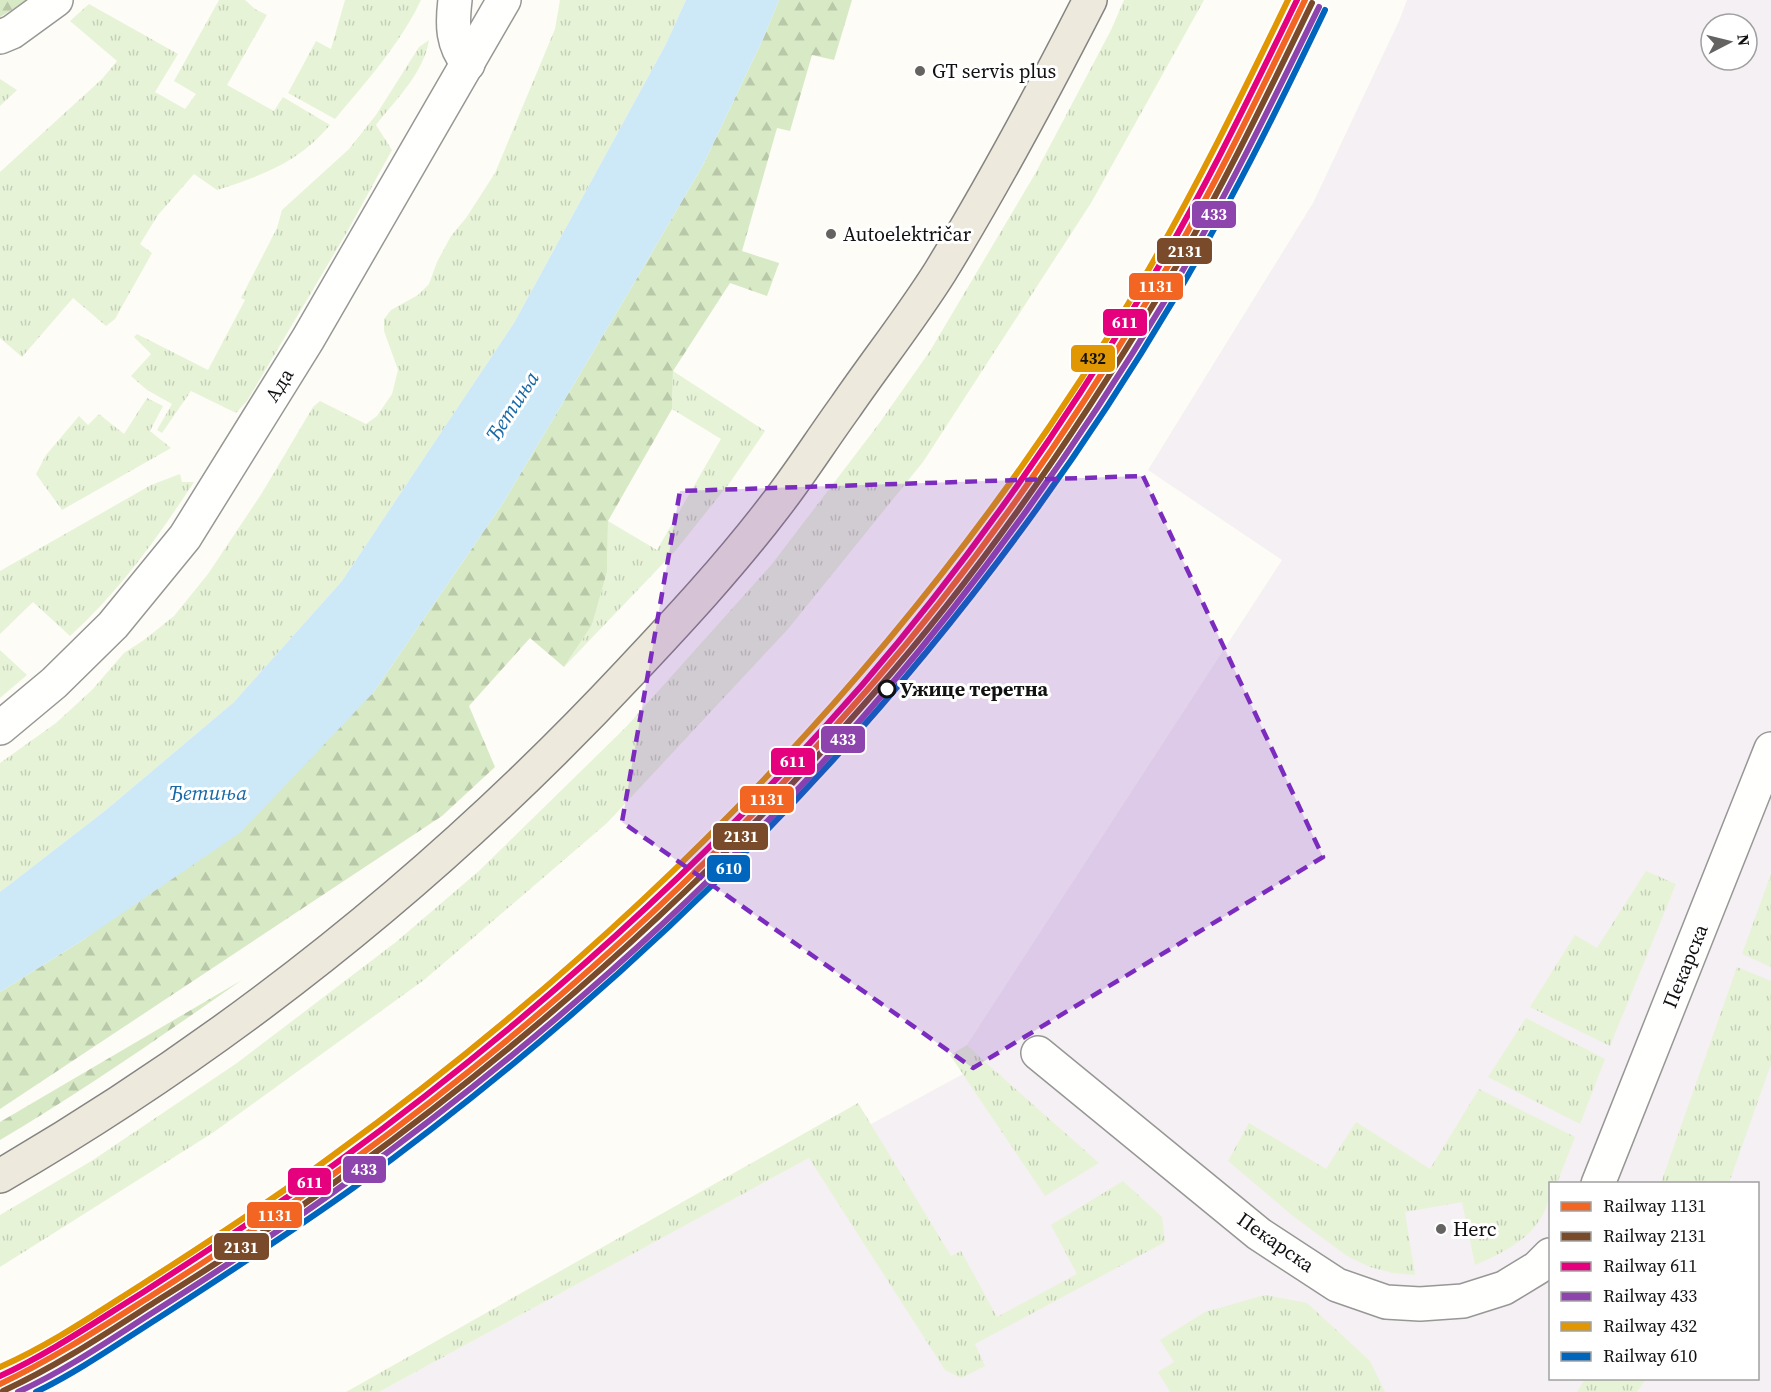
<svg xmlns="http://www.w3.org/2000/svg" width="1771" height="1392" viewBox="0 0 1771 1392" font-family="'Source Serif 4',serif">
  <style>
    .industrial { fill: #f5f0f3; fill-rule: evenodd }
    .grass { fill: url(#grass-tufts) }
    .forest { fill: url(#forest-firs) }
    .water { fill: #cde8f7 }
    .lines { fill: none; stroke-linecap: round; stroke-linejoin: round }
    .minor-casing { stroke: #979795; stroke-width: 36 }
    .major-casing { stroke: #858482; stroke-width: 36 }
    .minor { stroke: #fffffe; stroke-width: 33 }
    .major { stroke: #ede9dc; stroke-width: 33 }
    .rail-1-casing { stroke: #fff; stroke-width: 10 }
    .rail-2-casing { stroke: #fff; stroke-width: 10 }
    .rail-3-casing { stroke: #fff; stroke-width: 10 }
    .rail-4-casing { stroke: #fff; stroke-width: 10 }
    .rail-5-casing { stroke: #fff; stroke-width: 10 }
    .rail-6-casing { stroke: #fff; stroke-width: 10 }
    .rail-1 { stroke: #f26522; stroke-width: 6 }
    .rail-2 { stroke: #7a4b2a; stroke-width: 6 }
    .rail-3 { stroke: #e5007d; stroke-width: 6 }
    .rail-4 { stroke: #8e44ad; stroke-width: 6 }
    .rail-5 { stroke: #e09702; stroke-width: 6 }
    .rail-6 { stroke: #0065bd; stroke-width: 6 }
    .marked { fill: #7b2cbf; fill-opacity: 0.2; stroke: #7b2cbf; stroke-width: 4.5; stroke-dasharray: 12 8; stroke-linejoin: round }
    .poi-dot { fill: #646362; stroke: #fff; stroke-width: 2 }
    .stop-dot { fill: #fff; stroke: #111; stroke-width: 3 }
    .labels { text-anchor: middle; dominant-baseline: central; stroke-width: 6; stroke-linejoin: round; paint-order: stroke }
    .poi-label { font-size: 20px; fill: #111; stroke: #fff; text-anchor: start }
    .street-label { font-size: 20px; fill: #111; stroke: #fff }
    .stop-label { font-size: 20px; font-weight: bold; fill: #111; stroke: #fff; text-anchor: start }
    .water-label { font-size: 21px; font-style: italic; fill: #1768a6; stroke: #fff }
    .line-badge { stroke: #fff; stroke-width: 2 }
    .badge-label { font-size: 16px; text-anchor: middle; font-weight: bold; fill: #fff }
    .pale-badge-label { font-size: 16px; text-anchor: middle; font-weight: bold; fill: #111 }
  </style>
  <defs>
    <pattern id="grass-tufts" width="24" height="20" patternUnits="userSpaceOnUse" patternTransform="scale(1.5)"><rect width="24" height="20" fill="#e7f3d7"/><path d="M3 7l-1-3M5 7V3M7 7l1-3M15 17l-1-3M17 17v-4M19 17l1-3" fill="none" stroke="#c5cfb8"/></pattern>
    <pattern id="forest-firs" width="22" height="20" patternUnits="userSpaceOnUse" patternTransform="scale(1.5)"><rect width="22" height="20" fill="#d8eac5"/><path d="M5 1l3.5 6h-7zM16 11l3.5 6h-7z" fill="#b8c8a8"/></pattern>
  </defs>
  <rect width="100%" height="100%" fill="#fdfcf7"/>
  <path class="industrial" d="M1407,0H1771V1392H379L985,1062L967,1045L1282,560L1148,470L1313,203L1399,21ZM1711,24H1747V60H1711ZM1550,1184H1758V1378H1550Z"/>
  <g class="grass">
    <path d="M219,0H245L255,9L267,15L227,85L274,111L283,97L330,125C298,163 263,175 217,190L194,174L158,215L140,244L152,253L115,319L106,326L73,298L22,357L0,338V172L102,79L117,61L70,21L89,4L178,54L155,92L185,109L196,94L174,81Z"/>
    <path d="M345,0H421C400,44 366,82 335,119L288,93L316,41L331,49Z"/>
    <path d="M560,0H686L666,44L514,323L342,581L234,702L106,810L0,892V763L56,723L92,690L124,653L144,640L174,616L208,574L262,493L313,407L320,401L366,424L377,416L392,394L398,370L384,331V319L391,310L418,295L429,284L437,262L451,236L466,218L495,173L555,29Z"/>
    <path d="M1124,0H1204L1091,203L923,462L788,629L607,823L424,980L214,1132L0,1267V1215L93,1160L237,1063L396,942L480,870L626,727L772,564L878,425L930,351L1035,174L1111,30Z"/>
    <path d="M429,40C424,73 396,99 376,125L392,150L347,232L247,401L236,413L191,391L162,433L157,430L172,404L147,390L131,376L151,354L134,337L137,334L208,370L245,300L241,298L277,228L282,210L349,149L376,115L419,47Z"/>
    <path d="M0,79L17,90L0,106Z"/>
    <path d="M673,371L765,431L731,481L676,550L564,667L592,625L607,572L608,521L657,550L721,439L672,409Z"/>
    <path d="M147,398L163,406L150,431L171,448L62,510L36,474L46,455L79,416L88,425L99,414L124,434Z"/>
    <path d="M180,474L182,482H194C158,537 119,592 70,636L33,602L0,634V571L151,485Z"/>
    <path d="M0,650L27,675L0,698Z"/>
    <path d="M1646,871L1676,884L1610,1046L1530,1007L1575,935L1597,948Z"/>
    <path d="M1771,874V967L1742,954Z"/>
    <path d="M1737,967L1771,981V1064L1729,1183H1661Z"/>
    <path d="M1526,1018L1605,1059L1580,1124L1488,1077Z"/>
    <path d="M967,1045L985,1062L1099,1163L1045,1196L950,1055Z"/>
    <path d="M1479,1089L1575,1137L1557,1183L1550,1184C1550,1229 1512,1249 1475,1265L1462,1202L1405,1212L1415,1275L1393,1273L1370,1267L1347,1256L1293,1216L1228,1161L1249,1123L1326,1169L1356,1122L1430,1169Z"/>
    <path d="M858,1103L951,1256L961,1251L997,1317L1077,1274L1051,1225L1123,1181L1162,1217L1165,1242L975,1344L985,1366L961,1378L945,1370L809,1158L379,1392H346Z"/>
    <path d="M1265,1295L1307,1303L1370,1361L1385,1392H1170L1158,1372L1174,1362L1160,1340L1205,1312Z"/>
    <path d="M1585,1379V1378L1646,1379L1637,1392H1577Z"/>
  </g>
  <g class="forest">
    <path d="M0,0H28L0,17Z"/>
    <path d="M779,0H852L834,60L812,55L790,131L777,128L742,251L779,263L767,296L730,283L673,371L672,409L608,521L607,572L592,625L564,667L530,638L469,706L495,767L442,816L0,1109V992L86,938L373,693L503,503L630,290L703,165L763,39Z"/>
    <path d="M242,980C163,1035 83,1091 0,1140V1122Z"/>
  </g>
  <path class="water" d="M686,0H779L763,39L703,165L630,290L503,503L373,693L241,832L86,938L0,992V892L106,810L234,702L342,581L514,323L666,44Z"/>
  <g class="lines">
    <g class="minor-casing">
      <g id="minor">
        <path d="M455,0C452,25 452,44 468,64"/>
        <path d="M0,37L12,32L56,0"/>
        <path d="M0,728L54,683L113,625L185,537L308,339L504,0"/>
        <path d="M1038,1053L1259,1234L1337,1285L1386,1302L1420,1304L1463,1301L1504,1288L1537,1268L1550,1255"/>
        <path d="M1598,1184L1771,749"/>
      </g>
    </g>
    <g class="major-casing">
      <path id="major" d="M0,1176C234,1040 445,870 630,672C680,619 730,565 775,506C800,474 822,439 846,406C877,361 911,318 940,272C994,184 1043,92 1090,0"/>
    </g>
    <use href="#minor" class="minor"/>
    <use href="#major" class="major"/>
    <g class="rail-1-casing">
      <path id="rail-1" d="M0,1384C53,1359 102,1327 151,1296C217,1254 282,1211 345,1166C537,1026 713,868 869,688C975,566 1068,432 1152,293C1209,199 1257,99 1305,0"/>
    </g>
    <g class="rail-2-casing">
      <path id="rail-2" d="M3,1391C57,1366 105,1334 155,1302C221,1261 286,1218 349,1172C541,1032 718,873 874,693C981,571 1074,436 1158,297C1215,203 1264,102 1312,3"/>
    </g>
    <g class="rail-3-casing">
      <path id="rail-3" d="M0,1376C50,1353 95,1322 142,1293C207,1251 272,1209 335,1164C528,1023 706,864 863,684C968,562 1061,429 1144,291C1201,198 1249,98 1297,0"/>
    </g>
    <g class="rail-4-casing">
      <path id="rail-4" d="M18,1392C66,1370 108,1341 152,1313C218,1271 283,1229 346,1183C542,1041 726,879 883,694C988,571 1082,438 1166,299C1222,205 1271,105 1319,7"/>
    </g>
    <g class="rail-5-casing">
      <path id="rail-5" d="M0,1367C50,1345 95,1314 141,1285C205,1244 270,1202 332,1156C658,919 936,629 1142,281C1195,190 1242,95 1288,0"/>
    </g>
    <g class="rail-6-casing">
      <path id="rail-6" d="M36,1392C79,1371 119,1343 160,1317C225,1275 290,1233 353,1188C685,946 963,655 1173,301C1229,207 1278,108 1325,10"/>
    </g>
    <use href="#rail-1" class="rail-1"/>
    <use href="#rail-2" class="rail-2"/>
    <use href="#rail-3" class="rail-3"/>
    <use href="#rail-4" class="rail-4"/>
    <use href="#rail-5" class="rail-5"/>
    <use href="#rail-6" class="rail-6"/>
  </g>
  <path class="marked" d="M1143,476L1323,857L973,1068L622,822L680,491Z"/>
  <g class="poi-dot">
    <circle cx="920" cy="71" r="6"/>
    <circle cx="831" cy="234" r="6"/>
    <circle cx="1441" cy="1229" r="6"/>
  </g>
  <circle class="stop-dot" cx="887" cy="689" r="8"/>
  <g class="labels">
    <g class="poi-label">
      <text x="932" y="71">GT servis plus</text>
      <text x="843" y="234">Autoelektričar</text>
      <text x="1453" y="1229">Herc</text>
    </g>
    <g class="street-label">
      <text transform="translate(279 385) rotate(-58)">Ада</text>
      <text transform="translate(1685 966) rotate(-68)">Пекарска</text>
      <text transform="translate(1276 1242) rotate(35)">Пекарска</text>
    </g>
    <g class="stop-label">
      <text x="900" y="689">Ужице теретна</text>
    </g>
    <g class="water-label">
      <text transform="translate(512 406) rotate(-57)">Ђетиња</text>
      <text x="208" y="792">Ђетиња</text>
    </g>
  </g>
  <g class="line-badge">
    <rect x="1191" y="200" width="46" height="29" rx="6" fill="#8e44ad"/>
    <rect x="1156" y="237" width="57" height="28" rx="6" fill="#7a4b2a"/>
    <rect x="1128" y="272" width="56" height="29" rx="6" fill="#f26522"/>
    <rect x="1102" y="308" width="46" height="29" rx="6" fill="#e5007d"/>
    <rect x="1070" y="344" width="46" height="29" rx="6" fill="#e09702"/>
    <rect x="820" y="725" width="46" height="29" rx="6" fill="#8e44ad"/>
    <rect x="770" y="747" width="46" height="29" rx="6" fill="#e5007d"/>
    <rect x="739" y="785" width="56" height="29" rx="6" fill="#f26522"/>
    <rect x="712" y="822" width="57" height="29" rx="6" fill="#7a4b2a"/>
    <rect x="706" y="854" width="45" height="29" rx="6" fill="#0065bd"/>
    <rect x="342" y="1155" width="45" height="29" rx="6" fill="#8e44ad"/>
    <rect x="287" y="1167" width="45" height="29" rx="6" fill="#e5007d"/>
    <rect x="246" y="1201" width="57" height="28" rx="6" fill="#f26522"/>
    <rect x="213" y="1232" width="57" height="29" rx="6" fill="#7a4b2a"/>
  </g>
  <g class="badge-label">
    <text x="1214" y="220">433</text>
    <text x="1185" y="257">2131</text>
    <text x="1156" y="292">1131</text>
    <text x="1125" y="328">611</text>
    <text x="843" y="745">433</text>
    <text x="793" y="767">611</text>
    <text x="767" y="805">1131</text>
    <text x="741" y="842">2131</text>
    <text x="729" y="874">610</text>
    <text x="364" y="1175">433</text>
    <text x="310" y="1188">611</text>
    <text x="275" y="1221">1131</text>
    <text x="241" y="1253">2131</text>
  </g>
  <g class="pale-badge-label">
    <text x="1093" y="364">432</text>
  </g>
  <rect x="1549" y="1182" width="210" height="198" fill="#ffffff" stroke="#a0a0a0" stroke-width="1.5"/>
  <rect x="1561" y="1202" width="30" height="9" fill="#f26522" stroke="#a0a0a0" stroke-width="1.5"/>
  <text x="1603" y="1212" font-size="18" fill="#111111">Railway 1131</text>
  <rect x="1561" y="1232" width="30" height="9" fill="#7a4b2a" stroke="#a0a0a0" stroke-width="1.5"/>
  <text x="1603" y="1242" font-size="18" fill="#111111">Railway 2131</text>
  <rect x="1561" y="1262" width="30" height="9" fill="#e5007d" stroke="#a0a0a0" stroke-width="1.5"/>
  <text x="1603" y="1272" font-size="18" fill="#111111">Railway 611</text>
  <rect x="1561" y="1292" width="30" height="9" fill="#8e44ad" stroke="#a0a0a0" stroke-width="1.5"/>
  <text x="1603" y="1302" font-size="18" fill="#111111">Railway 433</text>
  <rect x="1561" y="1322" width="30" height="9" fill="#e09702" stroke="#a0a0a0" stroke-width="1.5"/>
  <text x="1603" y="1332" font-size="18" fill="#111111">Railway 432</text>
  <rect x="1561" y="1352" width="30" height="9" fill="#0065bd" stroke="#a0a0a0" stroke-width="1.5"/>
  <text x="1603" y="1362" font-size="18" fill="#111111">Railway 610</text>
  <g transform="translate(1729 42) rotate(83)"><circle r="28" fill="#ffffff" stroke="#a0a0a0" stroke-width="1.5"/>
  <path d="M0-4.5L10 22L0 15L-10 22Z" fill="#646362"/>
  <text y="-9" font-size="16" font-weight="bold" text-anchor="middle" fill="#111111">N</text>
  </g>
</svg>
